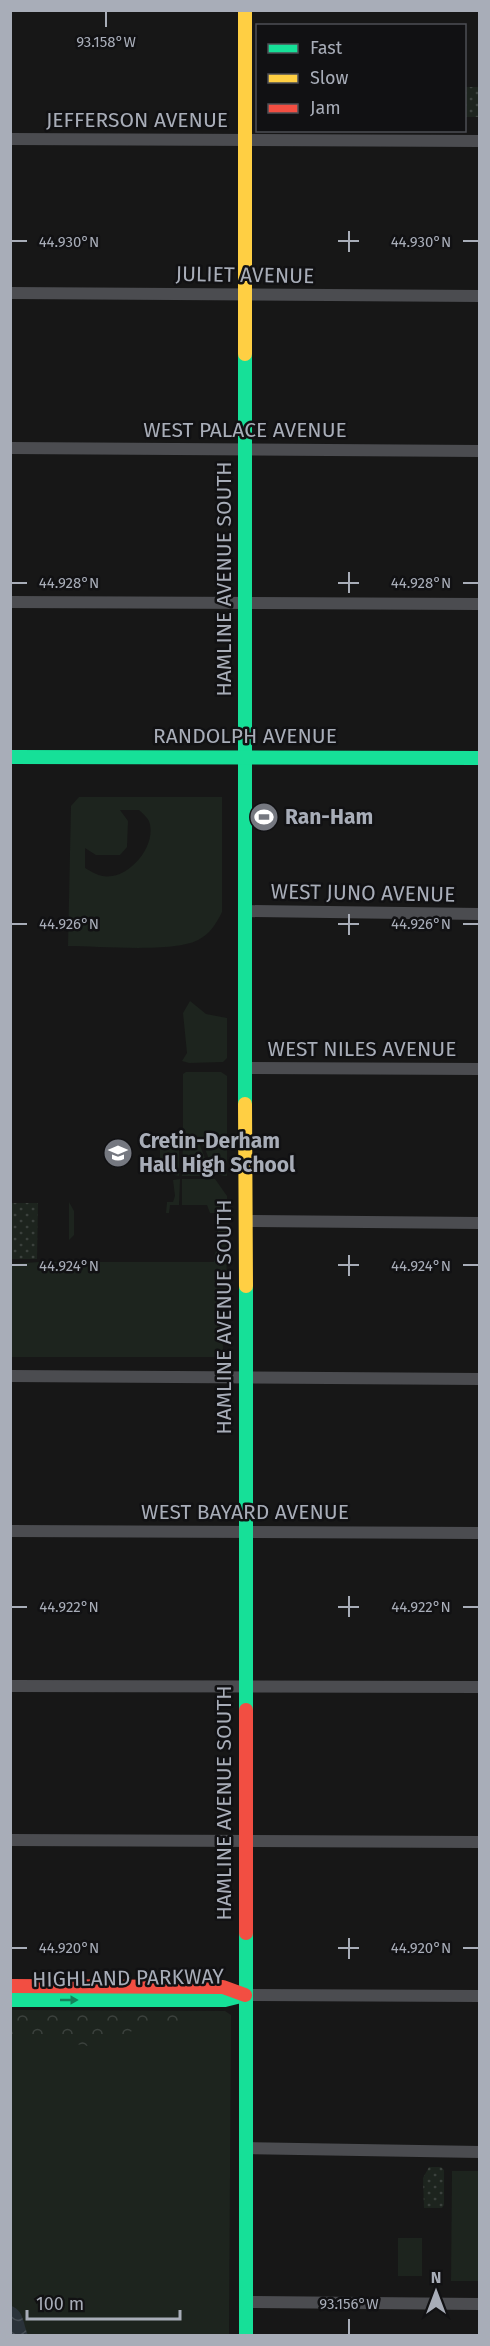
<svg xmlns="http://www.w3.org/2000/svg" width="490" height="2346" viewBox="0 0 490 2346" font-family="'Fira Sans',sans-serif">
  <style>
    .grass { fill: #1d241e; fill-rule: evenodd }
    .forest { fill: url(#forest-crowns) }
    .park { fill: url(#park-dots) }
    .water { fill: url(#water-waves) }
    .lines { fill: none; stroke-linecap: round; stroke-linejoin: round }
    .street { stroke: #4b4c50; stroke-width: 12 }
    .fast { stroke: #16e098; stroke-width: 14 }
    .slow { stroke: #ffcf43; stroke-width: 14 }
    .jam { stroke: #f24e42; stroke-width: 14 }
    .oneway { fill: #14835c }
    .ticks { fill: none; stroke: #a8adb8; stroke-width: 2 }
    .labels { text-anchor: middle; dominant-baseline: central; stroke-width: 5; stroke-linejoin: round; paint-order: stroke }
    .street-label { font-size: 21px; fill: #a8adb8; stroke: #111113 }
    .poi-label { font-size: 21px; font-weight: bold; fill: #a8adb8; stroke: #111113; text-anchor: start }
    .ticks-label { font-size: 15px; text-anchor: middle; fill: #a8adb8; stroke: #111113; stroke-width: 5; stroke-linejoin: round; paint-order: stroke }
  </style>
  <defs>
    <pattern id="forest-crowns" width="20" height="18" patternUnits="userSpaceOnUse" patternTransform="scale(1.5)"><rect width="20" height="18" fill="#1d241e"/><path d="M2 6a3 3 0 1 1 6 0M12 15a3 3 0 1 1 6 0" fill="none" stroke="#3b413d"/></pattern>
    <pattern id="park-dots" width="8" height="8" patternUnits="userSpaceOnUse" patternTransform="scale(1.5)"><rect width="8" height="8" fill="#1d241e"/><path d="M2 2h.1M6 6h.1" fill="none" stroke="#3b413d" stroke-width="1.8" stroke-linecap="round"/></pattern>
    <pattern id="water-waves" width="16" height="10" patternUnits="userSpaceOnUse" patternTransform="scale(1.5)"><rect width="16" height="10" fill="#2a3239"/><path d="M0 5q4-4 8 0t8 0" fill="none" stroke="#464d54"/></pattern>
  </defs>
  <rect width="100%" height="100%" fill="#171717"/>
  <g class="grass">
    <path d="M79,797H222V912C216,924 210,934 198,940C174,953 98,946 68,946L71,806ZM120,810H139C143,814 147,817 149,821C157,843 134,873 112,876C102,878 93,873 85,868V848L96,855H120L127,847L128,821Z"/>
    <path d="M190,1001L206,1014L227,1018V1058L223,1062L189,1063L182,1061L187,1053L183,1013Z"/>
    <path d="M186,1072H221L227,1076V1176C201,1176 216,1135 183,1135V1074Z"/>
    <path d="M193,1138L199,1143L212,1176H182L183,1140Z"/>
    <path d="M179,1139V1176L174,1175L176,1170L173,1167L168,1166V1163H160V1140Z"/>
    <path d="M180,1179L179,1205H170L169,1213H166L167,1202H173L175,1196L173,1180Z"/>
    <path d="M182,1179H215L227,1196V1213H210L207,1205H182Z"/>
    <path d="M69,1202L74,1211V1235L69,1240Z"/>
    <path d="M227,1226L226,1324H222L223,1350L216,1357H11V1264L39,1262H214L215,1253L217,1251V1233L221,1227Z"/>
    <path d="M11,2010L225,2011L231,2015L229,2335L11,2336Z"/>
    <path d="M452,2171H479V2281H451Z"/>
    <rect x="398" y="2238" width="24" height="38"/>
  </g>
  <path class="forest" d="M11,2010L172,2013L185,2014L197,2022L195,2027L183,2021H171L144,2026L94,2047L51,2040L39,2045L11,2036Z"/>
  <g class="park">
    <rect x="465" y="87" width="14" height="30"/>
    <path d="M11,1203H38L37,1259H11Z"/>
    <path d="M429,2167H441L444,2170V2205L442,2208H424L423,2178Z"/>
  </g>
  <path class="water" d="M11,2306C24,2310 23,2324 28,2335H11Z"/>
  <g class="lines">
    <g class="street">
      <path d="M10,139L480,141"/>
      <path d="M10,293L480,296"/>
      <path d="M10,448L480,451"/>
      <path d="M10,602L480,604"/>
      <path d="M245,911L480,914"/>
      <path d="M245,1068L480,1069"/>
      <path d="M245,1221L480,1223"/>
      <path d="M10,1376L480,1379"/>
      <path d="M10,1531L480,1533"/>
      <path d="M10,1686L480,1687"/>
      <path d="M10,1840L480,1842"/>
      <path d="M245,1995L480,1996"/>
      <path d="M245,2148L480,2152"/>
      <path d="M246,2302L480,2304"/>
    </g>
    <g class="fast">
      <path d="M245,354V1104"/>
      <path d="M10,757L480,758"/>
      <path d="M246,1286V1710"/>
      <path d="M246,1933V2336"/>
      <path d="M10,2000H225L245,1995"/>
    </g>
    <g class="slow">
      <path d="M245,10V354"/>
      <path d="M245,1104L246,1286"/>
    </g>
    <g class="jam">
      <path d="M246,1710V1933"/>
      <path d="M10,1986L223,1987L245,1995"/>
    </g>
  </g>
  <defs><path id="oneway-solid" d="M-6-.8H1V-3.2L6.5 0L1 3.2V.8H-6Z" transform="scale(1.5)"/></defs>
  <use class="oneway" href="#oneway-solid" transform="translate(69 2000)"/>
  <path class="ticks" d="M106,12V27M349,231V252M12,241H27M338,241H359M463,241H478M349,572V593M12,583H27M338,583H359M463,583H478M349,914V935M12,924H27M338,924H359M463,924H478M349,1255V1276M12,1265H27M338,1265H359M463,1265H478M349,1596V1617M12,1607H27M338,1607H359M463,1607H478M349,1938V1959M12,1948H27M338,1948H359M463,1948H478M349,2319V2334"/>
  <defs>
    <g id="stadium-disc" transform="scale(1.5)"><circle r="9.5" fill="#757880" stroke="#111113"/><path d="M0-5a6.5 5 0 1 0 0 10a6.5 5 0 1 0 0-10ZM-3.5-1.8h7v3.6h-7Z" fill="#fff"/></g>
    <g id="school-disc" transform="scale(1.5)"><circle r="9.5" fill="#757880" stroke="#111113"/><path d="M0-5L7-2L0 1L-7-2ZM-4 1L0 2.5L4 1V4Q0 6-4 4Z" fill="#fff"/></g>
  </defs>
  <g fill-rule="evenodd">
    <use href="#stadium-disc" x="264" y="817"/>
    <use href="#school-disc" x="118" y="1153"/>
  </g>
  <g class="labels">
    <g class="street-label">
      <text x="137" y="120">JEFFERSON AVENUE</text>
      <text transform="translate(245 275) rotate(1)">JULIET AVENUE</text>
      <text x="245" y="430">WEST PALACE AVENUE</text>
      <text transform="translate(224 579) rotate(-90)">HAMLINE AVENUE SOUTH</text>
      <text x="245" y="736">RANDOLPH AVENUE</text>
      <text transform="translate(363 893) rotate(1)">WEST JUNO AVENUE</text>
      <text x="362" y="1049">WEST NILES AVENUE</text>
      <text transform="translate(224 1317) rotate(-90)">HAMLINE AVENUE SOUTH</text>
      <text x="245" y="1512">WEST BAYARD AVENUE</text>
      <text transform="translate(224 1803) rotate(-90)">HAMLINE AVENUE SOUTH</text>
      <text transform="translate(128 1978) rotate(-1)">HIGHLAND PARKWAY</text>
    </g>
    <g class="poi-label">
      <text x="285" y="817">Ran-Ham</text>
      <text x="139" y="1141">Cretin-Derham<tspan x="139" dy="24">Hall High School</tspan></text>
    </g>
  </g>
  <g class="ticks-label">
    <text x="106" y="47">93.158°W</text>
    <text x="69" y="247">44.930°N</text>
    <text x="421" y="247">44.930°N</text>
    <text x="69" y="588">44.928°N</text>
    <text x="421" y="588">44.928°N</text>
    <text x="69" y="929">44.926°N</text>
    <text x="421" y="929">44.926°N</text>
    <text x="69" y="1271">44.924°N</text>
    <text x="421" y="1271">44.924°N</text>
    <text x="69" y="1612">44.922°N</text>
    <text x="421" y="1612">44.922°N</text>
    <text x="69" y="1953">44.920°N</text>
    <text x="421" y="1953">44.920°N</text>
    <text x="349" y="2309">93.156°W</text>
  </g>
  <rect width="490" height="2346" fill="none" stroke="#a8adb8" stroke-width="24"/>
  <rect x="256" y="24" width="210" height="108" fill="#111113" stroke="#4d4f55" stroke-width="1.5"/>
  <rect x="268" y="44" width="30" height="9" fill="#16e098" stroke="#4d4f55" stroke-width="1.5"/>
  <text x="310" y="54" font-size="18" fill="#a8adb8">Fast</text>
  <rect x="268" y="74" width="30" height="9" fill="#ffcf43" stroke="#4d4f55" stroke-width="1.5"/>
  <text x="310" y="84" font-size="18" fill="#a8adb8">Slow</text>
  <rect x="268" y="104" width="30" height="9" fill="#f24e42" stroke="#4d4f55" stroke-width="1.5"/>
  <text x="310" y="114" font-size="18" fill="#a8adb8">Jam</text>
  <g transform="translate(436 2292)" stroke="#111113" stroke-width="4.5" paint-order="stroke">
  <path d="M0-4.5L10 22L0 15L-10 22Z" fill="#a8adb8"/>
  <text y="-9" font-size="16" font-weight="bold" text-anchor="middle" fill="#a8adb8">N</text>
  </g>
  <path d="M27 2310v9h153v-9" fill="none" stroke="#a8adb8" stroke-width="3"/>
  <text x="36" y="2310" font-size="18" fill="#a8adb8" stroke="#111113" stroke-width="4.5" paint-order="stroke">100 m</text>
</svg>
